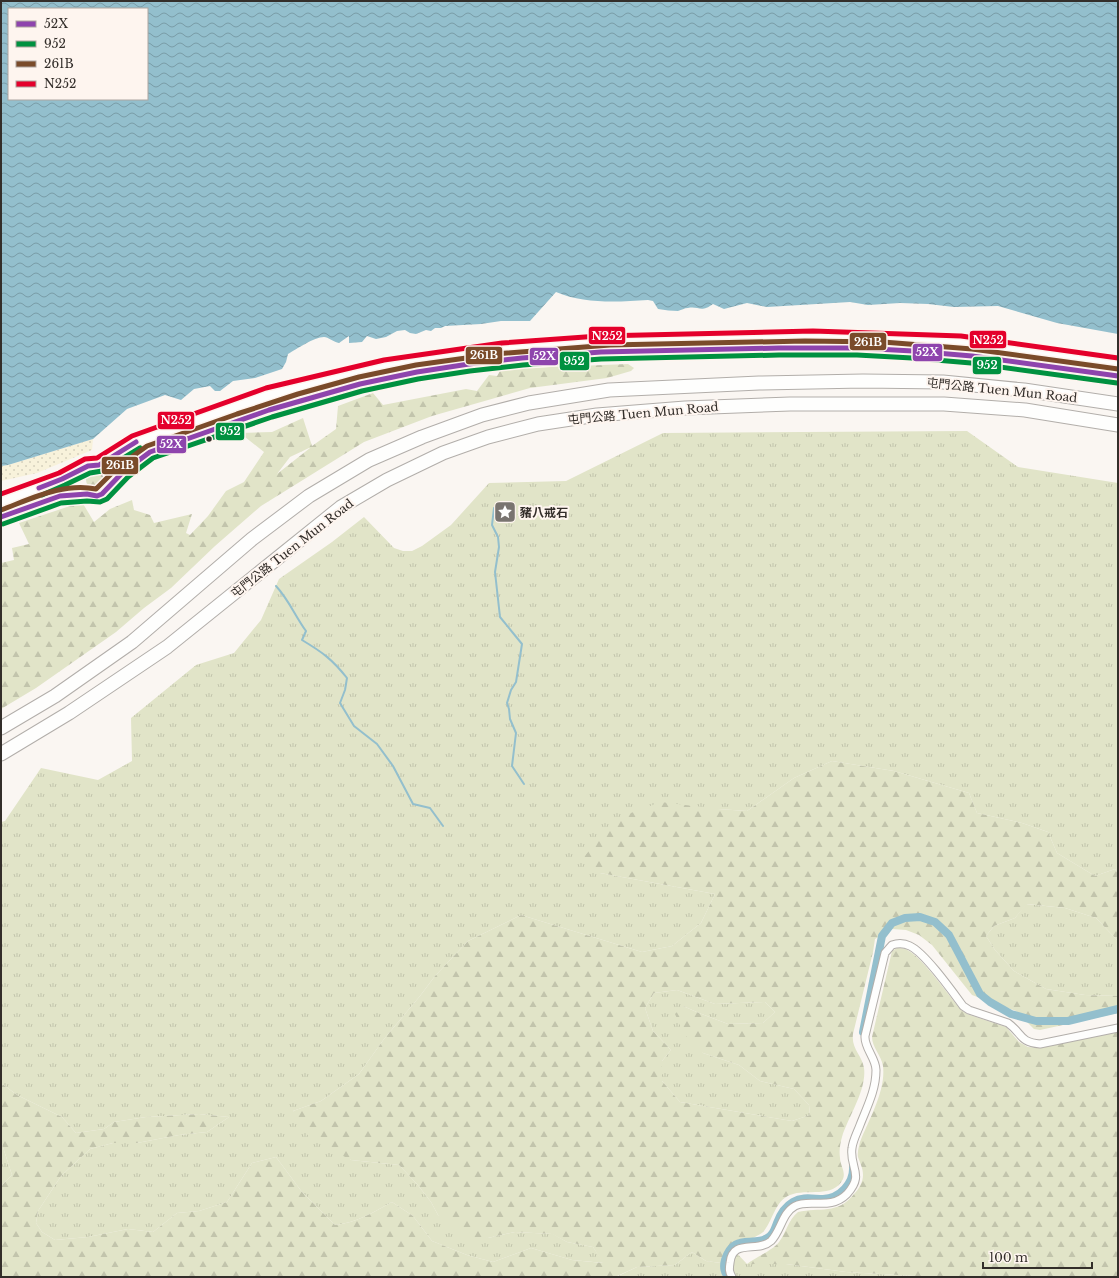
<svg xmlns="http://www.w3.org/2000/svg" width="1119" height="1278" viewBox="0 0 1119 1278" font-family="'Libre Baskerville','Noto Sans TC',serif">
  <style>
    .grass { fill: url(#grass-tufts) }
    .forest { fill: url(#forest-firs); fill-rule: evenodd }
    .sand { fill: url(#sand-dots) }
    .water { fill: url(#water-waves); fill-rule: evenodd }
    .lines { fill: none; stroke-linecap: round; stroke-linejoin: round }
    .stream { stroke: #93bfcd; stroke-width: 2 }
    .canal { stroke: #93bfcd; stroke-width: 8 }
    .primary-tunnel { stroke: #d2ceca; stroke-width: 12; stroke-dasharray: 12 6; stroke-linecap: butt }
    .minor-casing { stroke: #b2aeaa; stroke-width: 9 }
    .primary-casing { stroke: #b2aeaa; stroke-width: 14 }
    .motorway-casing { stroke: #b2aeaa; stroke-width: 15 }
    .minor { stroke: #fefefd; stroke-width: 7 }
    .primary { stroke: #fefefd; stroke-width: 12 }
    .motorway { stroke: #fefefd; stroke-width: 13 }
    .bus-1-casing { stroke: #fef5ef; stroke-width: 8 }
    .bus-2-casing { stroke: #fef5ef; stroke-width: 8 }
    .bus-3-casing { stroke: #fef5ef; stroke-width: 8 }
    .bus-4-casing { stroke: #fef5ef; stroke-width: 8 }
    .bus-1 { stroke: #8e44ad; stroke-width: 5 }
    .bus-2 { stroke: #009140; stroke-width: 5 }
    .bus-3 { stroke: #7a4b2a; stroke-width: 5 }
    .bus-4 { stroke: #e4002b; stroke-width: 5 }
    .bus-dot { fill: #332e2a; stroke: #fef5ef; stroke-width: 1.5 }
    .labels { text-anchor: middle; dominant-baseline: central; stroke-width: 4; stroke-linejoin: round; paint-order: stroke }
    .street-label { font-size: 12px; fill: #332e2a; stroke: #fef5ef }
    .poi-label { font-size: 12px; font-weight: bold; fill: #332e2a; stroke: #fef5ef; text-anchor: start }
    .line-badge { stroke: #fef5ef; stroke-width: 1.5 }
    .badge-label { font-size: 11px; text-anchor: middle; font-weight: bold; fill: #fff }
  </style>
  <defs>
    <pattern id="grass-tufts" width="24" height="20" patternUnits="userSpaceOnUse"><rect width="24" height="20" fill="#e1e4c8"/><path d="M3 7l-1-3M5 7V3M7 7l1-3M15 17l-1-3M17 17v-4M19 17l1-3" fill="none" stroke="#c2c4ac"/></pattern>
    <pattern id="forest-firs" width="22" height="20" patternUnits="userSpaceOnUse"><rect width="22" height="20" fill="#e1e4c8"/><path d="M5 1l3.5 6h-7zM16 11l3.5 6h-7z" fill="#c2c4ac"/></pattern>
    <pattern id="sand-dots" width="8" height="8" patternUnits="userSpaceOnUse"><rect width="8" height="8" fill="#f8f2db"/><path d="M2 2h.1M6 6h.1" fill="none" stroke="#d5d0bc" stroke-width="1.8" stroke-linecap="round"/></pattern>
    <pattern id="water-waves" width="16" height="10" patternUnits="userSpaceOnUse"><rect width="16" height="10" fill="#93bfcd"/><path d="M0 5q4-4 8 0t8 0" fill="none" stroke="#799ca7"/></pattern>
  </defs>
  <rect width="100%" height="100%" fill="#faf6f2"/>
  <g class="grass">
    <path d="M967,431L1018,467L1118,483V873L1115,869L1095,876L1057,853L1048,832L1022,823L977,813L969,793L894,771L832,761L794,778L747,811L718,809L600,873L715,894L701,923L672,946L642,952L521,915L468,941L435,976L420,996L384,1039L359,1074L321,1101L293,1111L351,1160L399,1165L417,1184L431,1202L438,1215L488,1238L515,1232L553,1234L567,1242L593,1247L604,1263L572,1260L531,1248L493,1262L467,1255L432,1241L413,1216L392,1202C374,1212 356,1223 335,1225L302,1192L276,1157L252,1163L227,1202L199,1211L177,1213L153,1232L128,1229L88,1237L55,1240L42,1232L36,1223L38,1211L61,1176L90,1149L113,1143H137L179,1135L207,1132L229,1117L199,1114L146,1117L114,1122L104,1129L76,1133L62,1117L17,1095L1,1083V822L5,821L41,768L98,780L132,761L131,718L196,665L234,653L261,620L279,579L332,542L364,517L394,548L403,551H412L422,546L451,525L489,483L566,481L663,433Z"/>
    <path d="M1026,904L1065,908L1096,918L1118,941V996L1085,995L1046,989L1014,971L995,950L986,936L994,926L1015,918Z"/>
    <path d="M677,990L715,1004L765,1002L775,1012L763,1023L728,1024L699,1013L683,1006L703,1053L739,1065L760,1081L794,1089L809,1105L810,1115L792,1121L680,1102L662,1081V1061L671,1050L653,1031L645,1008L654,993Z"/>
    <path d="M1,1141L12,1175L1,1186Z"/>
    <path d="M732,1248L747,1264H786L846,1272L932,1277H616L637,1267L675,1265L692,1252L706,1261L721,1263Z"/>
  </g>
  <g class="forest">
    <path d="M628,364L634,368L631,371L607,378L530,388L432,416L364,442L261,506L215,546L171,588L144,608L116,632L36,688L1,709V563L14,560L12,548L29,544L19,523L82,502L94,522L110,509L132,500L134,510L150,515L154,523L192,514L186,533L190,535L208,516L226,491L244,482L264,452L240,433L272,432L303,418L312,446L336,429L338,406L373,393L383,405L466,389L477,391L489,375L497,376L501,369ZM309,448H310L277,474L290,457Z"/>
    <circle cx="95" cy="480" r="9"/>
    <path d="M832,761L894,771L969,793L977,813L1022,823L1048,832L1057,853L1095,876L1115,869L1118,873V941L1096,918L1065,908L1027,904L1015,918L994,926L986,936L995,950L1014,971L1046,989L1085,995L1118,996V1013L1040,1030L1034,1029L1016,1011L972,995L932,945L919,935L906,930L892,929L875,939L873,952L853,1034C851,1049 862,1055 864,1068C867,1090 848,1117 842,1137C840,1144 839,1151 840,1158C840,1165 846,1172 843,1179C833,1199 807,1188 790,1195C775,1201 773,1220 764,1231C760,1236 741,1243 734,1247C729,1250 725,1258 721,1263L706,1261L692,1252L675,1265L637,1267L615,1277H1V1186L12,1175L1,1141V1083L17,1095L62,1117L76,1133L104,1129L114,1122L146,1117L199,1114L229,1117L207,1132L179,1135L137,1143H113L90,1149L61,1176L38,1211L36,1223L42,1232L55,1240L88,1237L128,1229L153,1232L177,1213L199,1211L227,1202L252,1163L276,1157L302,1192L335,1225C356,1223 374,1212 392,1202L413,1216L432,1241L467,1255L493,1262L531,1248L572,1260L603,1263L593,1247L567,1242L552,1234L515,1232L488,1238L466,1237L438,1215L431,1202L417,1184L399,1165L351,1160L310,1139L293,1111L321,1101L359,1074L384,1039L420,996L435,976L468,941L521,915L642,952L672,946L701,923L715,894L600,873L583,858L617,818L661,802L718,809L747,811L794,778ZM677,990L715,1004L765,1002L775,1012L763,1023L728,1024L699,1013L683,1006L675,1014L684,1034L703,1053L739,1065L760,1081L794,1089L809,1105L810,1115L792,1121L680,1102L662,1081V1061L671,1050L653,1031L645,1008L654,993Z"/>
    <path d="M897,948C901,948 905,948 909,951C923,959 948,994 960,1009L967,1014L1006,1027L1019,1042L1028,1047L1041,1048L1118,1032V1277H932L846,1272L786,1264H747C755,1258 773,1250 779,1242C786,1233 788,1220 798,1212C819,1207 838,1215 854,1194C859,1189 863,1182 863,1175C863,1168 860,1163 858,1157C857,1152 859,1147 860,1142C869,1119 886,1091 883,1066C881,1055 872,1047 872,1037L892,951Z"/>
  </g>
  <path class="sand" d="M93,439L92,450L37,473L1,481V466L8,465Z"/>
  <path class="water" d="M1,1H1118V334L1057,323L998,306L954,307L928,304L900,303L868,305L850,302L767,307L747,303L724,309L713,304C701,313 699,306 688,308C684,308 682,310 678,311C672,311 665,310 658,309L653,301L648,300C617,302 584,304 556,292L530,321H501L481,324L445,326L441,328H435L431,331L426,330L416,334L410,333L405,330L397,331L386,337L376,339L367,336L362,342L349,343V336L339,343C334,342 328,337 324,337C314,337 297,349 288,354L286,362L282,369L255,378L233,381L220,391H215L210,386L194,389L181,400L165,395L127,409L93,439L8,465L1,466ZM9,9H147V99H9Z"/>
  <g class="lines">
    <g class="stream">
      <path d="M494,508L492,525L498,537L499,547L495,572L500,617L522,644L516,682L511,690L507,703L509,709L510,719L516,733L512,766L524,784"/>
      <path d="M276,586C289,600 295,616 306,631L302,640C322,652 332,659 347,678L345,690L340,703L354,726L377,744L393,766L413,804L430,808L443,826"/>
    </g>
    <g class="canal">
      <path d="M863,1032L882,936L892,923L905,918L920,917L935,922L949,935L980,994L990,1002L1011,1014L1036,1021H1068L1118,1009"/>
      <path d="M728,1277C724,1272 723,1267 725,1260C734,1231 754,1249 770,1236C774,1233 775,1228 777,1223C780,1215 786,1206 793,1202C803,1196 813,1199 823,1199C840,1198 854,1183 853,1167"/>
    </g>
    <path class="primary-tunnel" d="M171,445L282,407L380,380"/>
    <g class="minor-casing">
      <path id="minor" d="M732,1277C729,1272 729,1269 730,1263C732,1238 758,1253 771,1241C781,1231 782,1213 795,1206C810,1198 830,1211 847,1194C865,1174 849,1168 852,1148C853,1140 857,1133 860,1125C867,1107 876,1090 876,1070C876,1058 864,1048 865,1036L885,953L892,945C898,943 904,943 910,946C925,953 952,991 963,1006L969,1010L1008,1023C1023,1034 1019,1042 1040,1044L1118,1028"/>
    </g>
    <g class="primary-casing">
      <g id="primary">
        <path d="M380,380L467,365L530,357L604,352L730,350L883,349L960,354L1047,365L1118,376"/>
        <path d="M99,465L134,443L199,419L268,395L324,381L386,367L533,347L634,342L813,338L879,340L960,343L1118,365"/>
        <path d="M1,501L62,479L93,465C106,466 112,474 109,486"/>
        <path d="M1,517L60,496L87,494L97,496L102,494L123,472L137,461L150,452L171,445"/>
      </g>
    </g>
    <g class="motorway-casing">
      <g id="motorway">
        <path d="M1,728L55,696L132,642L252,539L309,496L369,460L422,437L482,415L529,403L609,390L759,383L863,381L943,382L1024,390L1118,404"/>
        <path d="M1,754L69,713L167,647L341,507L387,480L443,453L488,437L538,424L597,415L685,408L790,404H944L1025,410L1118,425"/>
      </g>
    </g>
    <use href="#minor" class="minor"/>
    <use href="#primary" class="primary"/>
    <use href="#motorway" class="motorway"/>
    <g class="bus-1-casing">
      <g id="bus-1">
        <path d="M39,488L62,479L88,466L99,465L136,442"/>
        <path d="M1,517L60,496L87,494L97,496L102,494L123,472L150,452L269,410L360,384L417,372L469,364L522,358L601,352L779,348H857L913,351L972,356L1118,376"/>
      </g>
    </g>
    <g class="bus-2-casing">
      <g id="bus-2">
        <path d="M42,495L65,485L90,473L102,471L140,448"/>
        <path d="M3,524L61,503L87,501L100,502L107,499L128,477L153,458L272,417L362,391L418,379L470,371L523,365L601,359L779,355H857L912,358L971,363L1117,383"/>
      </g>
    </g>
    <g class="bus-3-casing">
      <path id="bus-3" d="M1,510C31,499 64,482 96,489L119,466L147,446L237,414L298,394L359,377L416,365L495,354L610,345L805,341L883,342L972,349L1118,369"/>
    </g>
    <g class="bus-4-casing">
      <path id="bus-4" d="M1,494L59,473L85,459L97,458L132,436L266,388L384,360L502,343L599,336L813,331L961,336L1118,358"/>
    </g>
    <use href="#bus-1" class="bus-1"/>
    <use href="#bus-2" class="bus-2"/>
    <use href="#bus-3" class="bus-3"/>
    <use href="#bus-4" class="bus-4"/>
  </g>
  <defs>
    <g id="sight-square" transform="scale(1.15)"><rect x="-9" y="-9" width="18" height="18" rx="4" fill="#797470" stroke="#fef5ef"/><path d="M0-6L1.8-2.2L6-1.7L2.9 1.2L3.7 5.4L0 3.3L-3.7 5.4L-2.9 1.2L-6-1.7L-1.8-2.2Z" fill="#fff"/></g>
  </defs>
  <g fill-rule="evenodd">
    <use href="#sight-square" x="505" y="512"/>
  </g>
  <circle class="bus-dot" cx="209" cy="439" r="3.5"/>
  <g class="labels">
    <g class="street-label">
      <text transform="translate(1002 390) rotate(6)">屯門公路 Tuen Mun Road</text>
      <text transform="translate(643 413) rotate(-5)">屯門公路 Tuen Mun Road</text>
      <text transform="translate(292 548) rotate(-38)">屯門公路 Tuen Mun Road</text>
    </g>
    <g class="poi-label">
      <text x="520" y="512">豬八戒石</text>
    </g>
  </g>
  <g class="line-badge">
    <rect x="588" y="326" width="38" height="19" rx="4" fill="#e4002b"/>
    <rect x="969" y="330" width="38" height="19" rx="4" fill="#e4002b"/>
    <rect x="849" y="332" width="38" height="19" rx="4" fill="#7a4b2a"/>
    <rect x="912" y="343" width="31" height="19" rx="4" fill="#8e44ad"/>
    <rect x="465" y="346" width="38" height="19" rx="4" fill="#7a4b2a"/>
    <rect x="529" y="347" width="30" height="19" rx="4" fill="#8e44ad"/>
    <rect x="559" y="351" width="31" height="20" rx="4" fill="#009140"/>
    <rect x="972" y="356" width="30" height="19" rx="4" fill="#009140"/>
    <rect x="157" y="411" width="38" height="19" rx="4" fill="#e4002b"/>
    <rect x="215" y="422" width="30" height="19" rx="4" fill="#009140"/>
    <rect x="156" y="435" width="31" height="19" rx="4" fill="#8e44ad"/>
    <rect x="101" y="456" width="38" height="19" rx="4" fill="#7a4b2a"/>
  </g>
  <g class="badge-label">
    <text x="607" y="340">N252</text>
    <text x="988" y="344">N252</text>
    <text x="868" y="346">261B</text>
    <text x="927" y="356">52X</text>
    <text x="484" y="359">261B</text>
    <text x="544" y="360">52X</text>
    <text x="574" y="365">952</text>
    <text x="987" y="369">952</text>
    <text x="176" y="424">N252</text>
    <text x="230" y="435">952</text>
    <text x="171" y="448">52X</text>
    <text x="120" y="469">261B</text>
  </g>
  <rect width="1119" height="1278" fill="none" stroke="#332e2a" stroke-width="4"/>
  <rect x="8" y="8" width="140" height="92" fill="#fef5ef" stroke="#ada5a0"/>
  <rect x="16" y="21" width="20" height="6" fill="#8e44ad" stroke="#ada5a0"/>
  <text x="44" y="28" font-size="12" fill="#332e2a">52X</text>
  <rect x="16" y="41" width="20" height="6" fill="#009140" stroke="#ada5a0"/>
  <text x="44" y="48" font-size="12" fill="#332e2a">952</text>
  <rect x="16" y="61" width="20" height="6" fill="#7a4b2a" stroke="#ada5a0"/>
  <text x="44" y="68" font-size="12" fill="#332e2a">261B</text>
  <rect x="16" y="81" width="20" height="6" fill="#e4002b" stroke="#ada5a0"/>
  <text x="44" y="88" font-size="12" fill="#332e2a">N252</text>
  <path d="M983 1262v6h109v-6" fill="none" stroke="#332e2a" stroke-width="2"/>
  <text x="989" y="1262" font-size="12" fill="#332e2a" stroke="#fef5ef" stroke-width="3" paint-order="stroke">100 m</text>
</svg>
